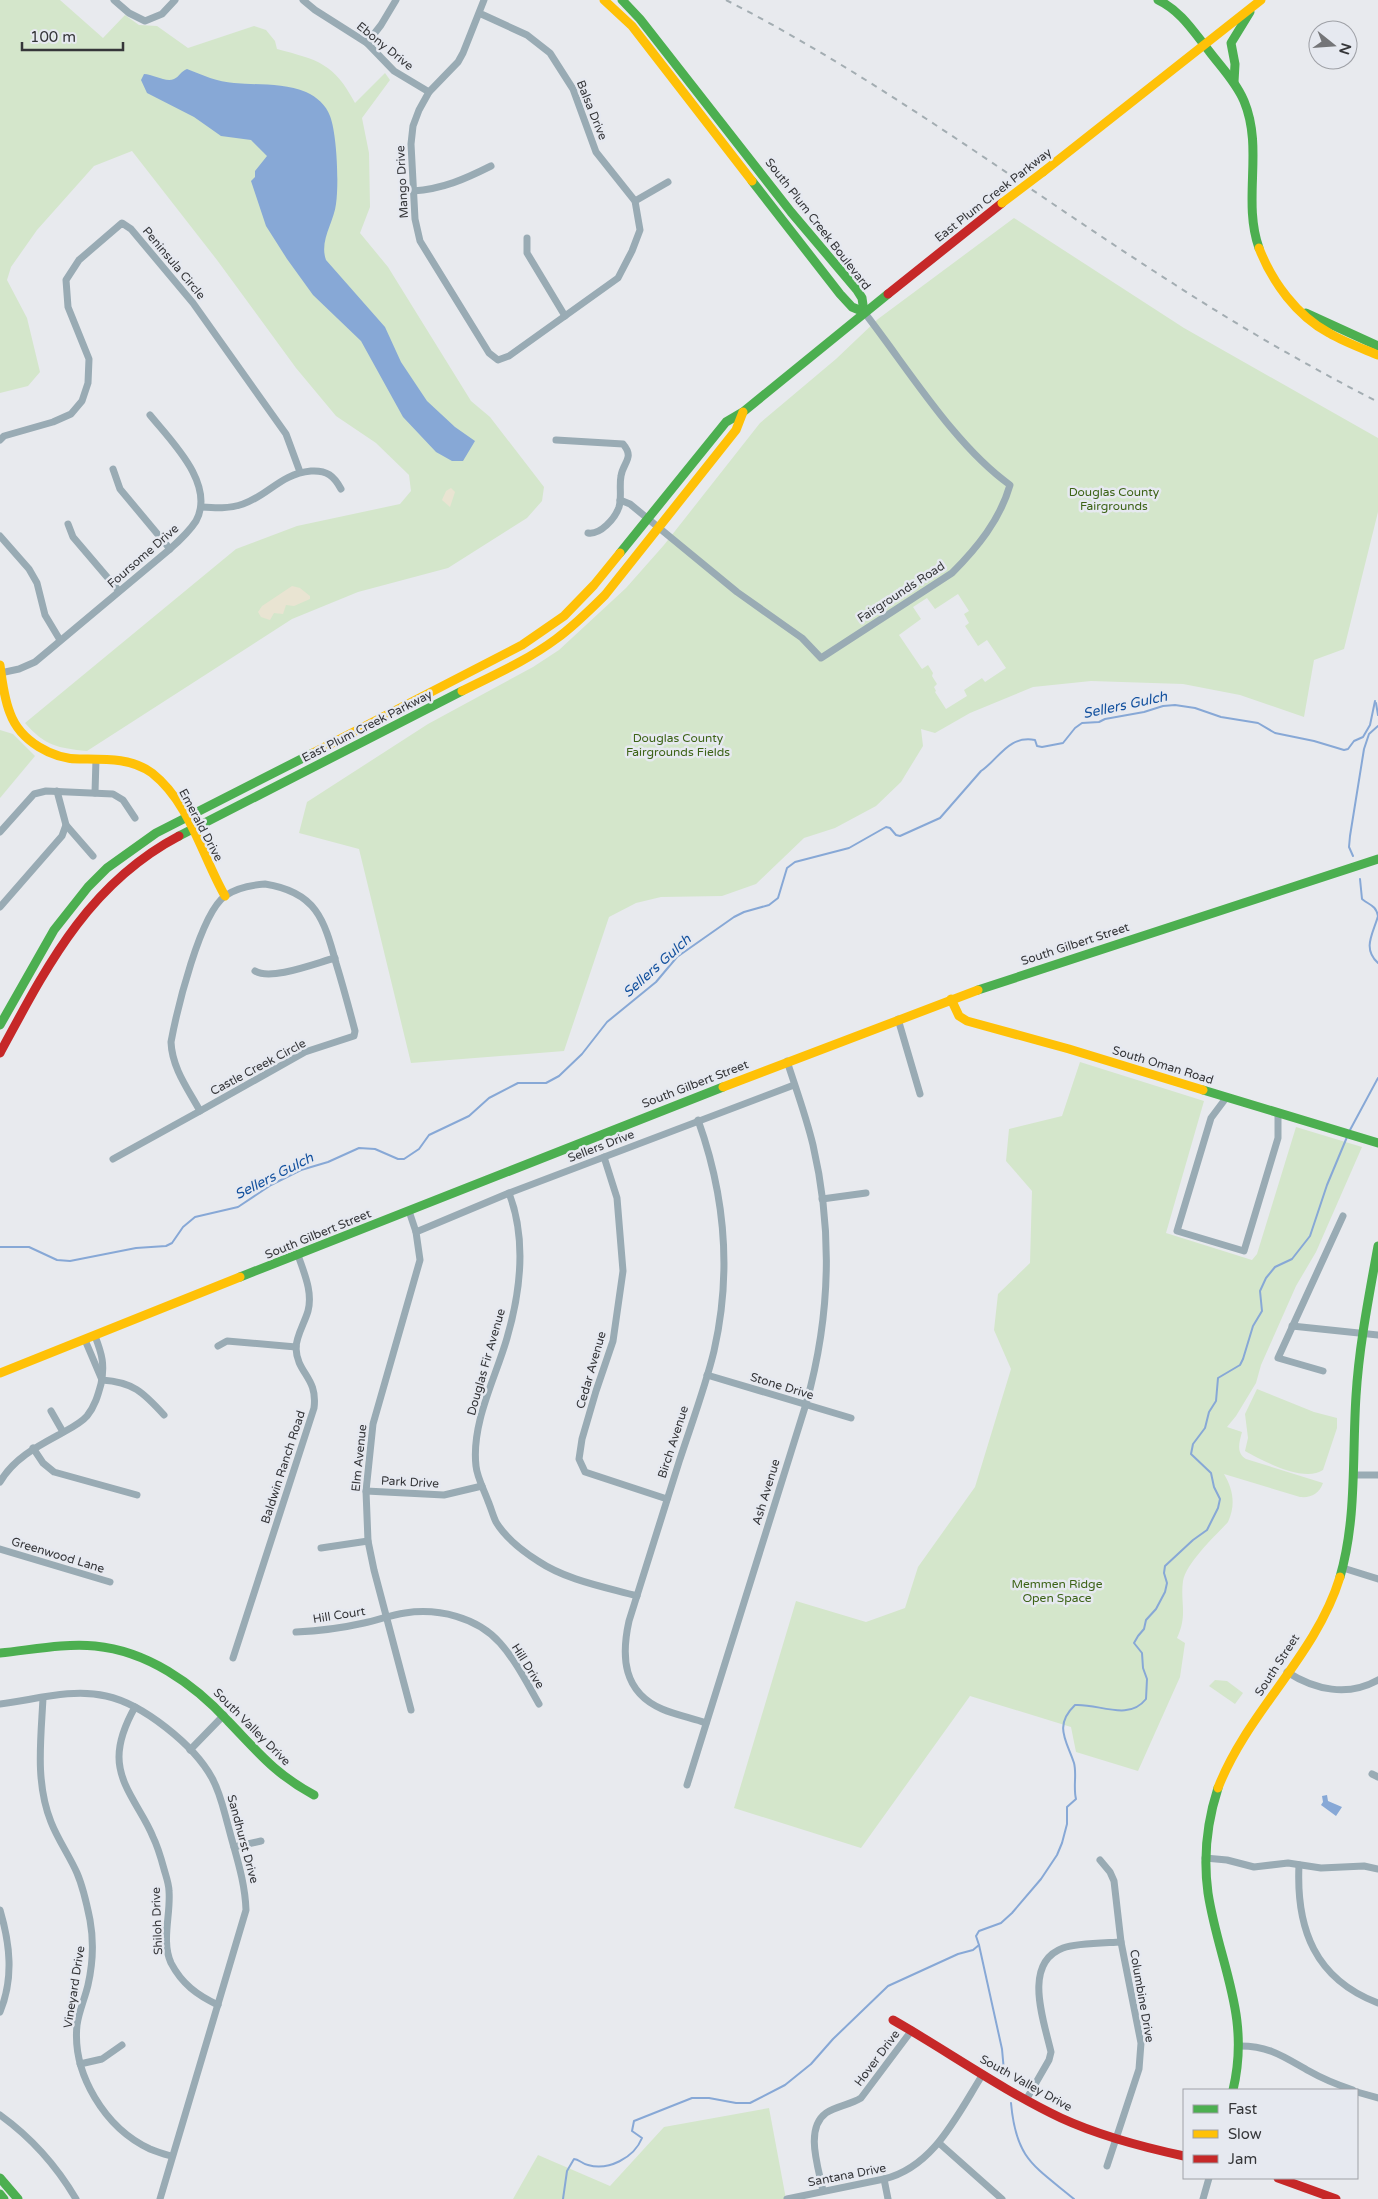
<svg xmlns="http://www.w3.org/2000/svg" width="1378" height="2199" viewBox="0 0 1378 2199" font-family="'Varela Round',sans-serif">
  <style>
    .green { fill: #d4e6cb; fill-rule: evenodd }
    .sand { fill: #e9e4d2 }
    .water { fill: #87a8d6 }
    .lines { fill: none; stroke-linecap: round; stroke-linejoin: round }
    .stream { stroke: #87a8d6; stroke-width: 2 }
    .street { stroke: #99abb4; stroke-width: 7 }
    .fast { stroke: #4caf50; stroke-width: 9 }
    .slow { stroke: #ffc107; stroke-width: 9 }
    .jam { stroke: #c62828; stroke-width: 9 }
    .rail { stroke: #a3adb2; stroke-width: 2; stroke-dasharray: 6 6; stroke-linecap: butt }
    .slow-bridge { stroke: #ffc107; stroke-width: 9 }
    .labels { text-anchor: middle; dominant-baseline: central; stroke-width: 5; stroke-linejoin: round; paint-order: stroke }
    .street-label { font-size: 12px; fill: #353639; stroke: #e6e9f0 }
    .park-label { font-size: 12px; fill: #3d6317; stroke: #e6e9f0 }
    .water-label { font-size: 14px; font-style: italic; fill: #13519e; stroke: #e6e9f0 }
  </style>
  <rect width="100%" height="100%" fill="#e8eaee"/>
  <g class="green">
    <path d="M0,0H60L103,38L125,15L139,25L157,26L188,48L254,26L266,30L275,41L277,49C318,60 334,63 355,103L385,73L390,80L362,118L369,153L370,207L360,233L388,267L471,401L490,417L544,487L542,501L527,518L448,568L358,592L292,619L87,751C58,748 45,746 25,723L236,549L297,526L400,504L411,491L409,475L376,443L336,416L296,368L217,260L132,151L94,166L37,230L11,267L7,280L27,318L40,372L28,386L0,393Z"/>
    <path d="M1014,218L1184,328L1378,438V512L1344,649L1314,660L1304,717L1240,695L1183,684L1091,681L1033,687L970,713L935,733L921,729L923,746L901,782L876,806L835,828L804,838L756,884L722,896L661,897L636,903L609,917L564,1051L411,1063L359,849L299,833L307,802L428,724L533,667L559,650L626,588L664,545L760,423L836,359L878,319ZM958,594L969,611L964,614L969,623L965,626L978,646L987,640L1006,668L985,682L982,678L964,690L967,696L946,709L935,692L936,691L934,687L937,684L932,676L933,673L928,665L922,669L899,635L921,619L913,607L927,598L935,609Z"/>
    <path d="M0,730L13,734L35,756L0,798Z"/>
    <path d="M1080,1062L1204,1101L1166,1233L1252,1260L1257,1254L1296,1127L1362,1147L1316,1252L1296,1286L1261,1365L1256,1383L1236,1416L1227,1427L1242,1432C1239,1443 1236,1453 1246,1459L1323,1483C1319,1494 1311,1498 1300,1497L1224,1474C1233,1489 1236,1505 1228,1522C1216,1535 1186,1563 1183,1581C1180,1603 1188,1614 1177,1638L1185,1643L1180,1677L1138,1771L1076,1752L1071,1727L970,1696L861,1848L734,1808L796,1601L866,1622L905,1608L918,1567L975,1487L1011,1369L994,1330L998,1294L1030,1263L1032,1191L1006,1161L1009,1129L1062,1116Z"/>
    <path d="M1257,1389L1314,1412L1337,1418V1428L1323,1470C1304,1483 1263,1461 1245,1451L1248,1438L1245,1414Z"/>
    <path d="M1215,1680L1227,1681L1243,1693L1235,1704L1209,1686Z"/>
    <path d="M769,2108L786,2199H513L538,2155L610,2186L664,2127Z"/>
  </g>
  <g class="sand">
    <path d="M451,488L455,492L450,507L442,500L446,491Z"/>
    <path d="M292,586L300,588L310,596V599L294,606L286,605L283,614L274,613L270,620L261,617L258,612L262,606Z"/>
  </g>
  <g class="water">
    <path d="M187,69C202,75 218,82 234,83C258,85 284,83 306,92C317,97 326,105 330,116C337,134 339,184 336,204C334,222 319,241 326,260L385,327L401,362L427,401L455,427L475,441L463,461H452L436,452L403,417L361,341L313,295L287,259L266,226L251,181L255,177V171L267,156L251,140L221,136L194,117L147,93L141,80L144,74C153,74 166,83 174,79C179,77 181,71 187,69Z"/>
    <path d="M1327,1795L1328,1801L1342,1807L1336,1816L1321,1805L1323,1802L1322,1796Z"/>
  </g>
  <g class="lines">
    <g class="stream">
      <path d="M1376,703L1378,715"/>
      <path d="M1353,856L1349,847L1350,836L1364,749L1369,734L1378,726"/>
      <path d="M1360,879L1362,899C1369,905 1376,905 1378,916C1373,934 1362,948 1378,963"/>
      <path d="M1350,1130L1378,1078"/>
      <path d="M0,1247H29L57,1260L70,1261L136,1248L166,1246L172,1243L183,1227L195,1217L238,1207L271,1185L301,1170L328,1162L359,1148L375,1149L398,1159H404L419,1149L429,1135L469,1116L489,1098L518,1083H546L559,1076L582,1054L607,1022L656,982L677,957L734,917L744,912L769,905L778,898L787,868L795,862L849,848L886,827L890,828L896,835L900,836L940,818L981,771C999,759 1008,735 1035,740L1037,746L1042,747L1063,743L1075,728L1082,723L1099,722L1105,719L1144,712L1163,706L1175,705L1195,708L1221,717L1258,723L1275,733L1314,741L1344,750L1348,749L1354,741L1363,737L1370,725L1375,701"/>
      <path d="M979,1945L1002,2049L1004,2071"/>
      <path d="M1011,2103C1016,2159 1033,2165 1074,2199"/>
      <path d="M563,2199L567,2171L574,2159C579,2159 582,2164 588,2165C608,2171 634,2158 642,2138L632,2131L634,2121L692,2098H709L736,2103H750L785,2085L811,2064L833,2039L888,1986L958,1954L973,1950L979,1945L976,1936L979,1931L1001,1923L1012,1913L1041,1879L1057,1855L1062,1843L1067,1824V1807L1076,1799C1073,1787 1077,1774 1074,1763C1067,1741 1053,1726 1075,1705C1098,1703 1128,1722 1146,1699L1147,1679L1143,1668L1142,1653L1134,1643L1138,1636L1144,1629L1146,1620L1156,1609L1165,1592L1167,1583L1164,1573L1165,1566L1193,1540L1207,1530L1218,1508L1220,1499L1214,1487L1211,1473L1191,1454L1193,1444L1205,1428L1209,1412L1216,1401L1218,1378L1240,1365L1243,1359L1253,1326L1262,1311L1260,1291L1266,1278L1275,1267L1292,1259L1310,1236L1327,1185L1347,1137"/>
    </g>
    <g class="street">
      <path d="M114,0L129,13L145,21L162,14L175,0"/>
      <path d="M303,0L315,10L367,43L394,71L429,92"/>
      <path d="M479,13L527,35L550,53L573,89L596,152L635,201L640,230L632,251L618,278L509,356L498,360L489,353L420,241L415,219L411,144L413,126L419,110L429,92L458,62L463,53L484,0"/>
      <path d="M367,43L381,25L396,0"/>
      <path d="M413,191C443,189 465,179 491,166"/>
      <path d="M635,201L668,182"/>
      <path d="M527,238V253L565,316"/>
      <path d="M0,440L4,436L53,422L71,414L82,401L88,383L89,359L68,307L66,280L79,260L122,223L131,229L193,303L286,434L300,472"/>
      <path d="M556,440L623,444C635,458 623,462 621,476C619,486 622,497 619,507C615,519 600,535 588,533"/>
      <path d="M113,469L120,489L170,549"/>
      <path d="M620,500L630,504L737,592L802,638L821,658L952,573C977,548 1000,520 1010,485C954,445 907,367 864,312"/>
      <path d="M201,507C215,508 229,509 243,504C269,495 280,474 311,471C327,470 334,476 341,489"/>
      <path d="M68,524L73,537L119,591"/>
      <path d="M0,536L29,569L37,583L45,615L60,640"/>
      <path d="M0,673L19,669L35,662L170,549C179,541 189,532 196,521C216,484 171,441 150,415"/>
      <path d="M95,793L96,759"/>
      <path d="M66,825L93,856"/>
      <path d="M0,832L34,794L46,791L113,794L123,800L135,818"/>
      <path d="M265,884C316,892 324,919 336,963C343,986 349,1008 355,1031L354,1036L305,1052L200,1111C188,1089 172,1068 171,1042C177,1010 200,914 225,896C236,888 252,885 265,884Z"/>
      <path d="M0,907L62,836L66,825L57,791"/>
      <path d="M255,971C271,981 316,963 335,958"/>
      <path d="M898,1019L920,1094"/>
      <path d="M1226,1098L1211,1118L1177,1231L1244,1251L1278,1138V1113"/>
      <path d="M698,1120C725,1195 732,1272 714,1351C705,1388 691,1425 679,1462C662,1515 646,1568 629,1621C621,1657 623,1692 662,1709C676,1715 692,1718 706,1723"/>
      <path d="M604,1157L617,1198L623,1271L613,1341L596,1391L582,1439L579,1459L585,1472L667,1499"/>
      <path d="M113,1159L200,1111"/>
      <path d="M509,1193C527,1240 521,1290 507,1338C496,1377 471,1423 476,1466C477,1477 484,1490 488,1501C491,1508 493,1516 496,1522C505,1537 524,1552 538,1561C566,1580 605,1587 637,1596"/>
      <path d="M822,1199L866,1193"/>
      <path d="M409,1211L416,1232L420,1260L373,1424L366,1491L368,1541L374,1570L411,1710"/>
      <path d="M416,1232L509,1193L794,1085"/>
      <path d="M1292,1326L1378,1335"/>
      <path d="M85,1340L102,1380"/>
      <path d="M218,1346L227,1341L296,1347"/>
      <path d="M1323,1371L1278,1358L1343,1216"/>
      <path d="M707,1375L851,1418"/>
      <path d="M102,1380C133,1382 143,1392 164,1415"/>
      <path d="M51,1411L63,1432"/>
      <path d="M33,1448L43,1463L54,1472L137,1495"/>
      <path d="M1355,1475H1378"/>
      <path d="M0,1482C14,1458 38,1446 62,1433C71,1428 81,1423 87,1416C95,1406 98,1395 101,1384C105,1365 102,1354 95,1336"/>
      <path d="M366,1491L444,1495L482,1486"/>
      <path d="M321,1548L368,1541"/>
      <path d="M0,1549L110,1582"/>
      <path d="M1343,1568L1378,1579"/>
      <path d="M296,1632C319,1631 342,1628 364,1623C378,1620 391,1615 405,1613C438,1608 477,1617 500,1643C516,1661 527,1683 539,1704"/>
      <path d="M233,1658L314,1408C318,1377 297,1374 296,1348C296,1336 305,1322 308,1311C313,1292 304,1273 298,1255"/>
      <path d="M1287,1672C1315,1690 1348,1697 1378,1680"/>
      <path d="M43,1698C41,1739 35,1782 51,1822C58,1840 69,1855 77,1873C83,1887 87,1905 90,1920C94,1942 93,1963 88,1985C85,1998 79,2011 77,2025C72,2074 105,2128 150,2149C157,2152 164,2154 171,2156"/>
      <path d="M0,1704C34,1700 71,1688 106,1696C143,1704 194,1745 212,1778C221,1794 224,1812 229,1829C236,1856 245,1881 246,1910L160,2199"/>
      <path d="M135,1707C126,1723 119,1739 119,1757C119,1787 143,1811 153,1837C158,1847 161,1858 164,1869C166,1876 169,1884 169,1891C171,1914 161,1941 171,1963C182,1984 197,1995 218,2005"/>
      <path d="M190,1750L224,1715"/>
      <path d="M1372,1774L1378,1777"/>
      <path d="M687,1785L806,1404C830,1319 833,1231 813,1145C806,1116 796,1089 787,1061"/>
      <path d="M234,1847L261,1841"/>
      <path d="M1205,1858L1227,1860L1254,1867L1288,1863L1321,1868L1364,1866L1378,1869"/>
      <path d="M1100,1860L1110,1872L1114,1881L1121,1942L1141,2043L1139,2069L1107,2166"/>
      <path d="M1299,1865C1296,1929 1315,1979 1378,2003"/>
      <path d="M0,1910C10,1944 14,1978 0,2012"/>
      <path d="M1240,2046C1270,2046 1284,2057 1309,2071C1323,2079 1338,2085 1353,2090"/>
      <path d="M80,2064L102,2059L122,2045"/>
      <path d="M1357,2092L1378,2098"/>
      <path d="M1026,2100L1049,2060L1051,2052C1044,2021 1022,1963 1063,1948C1077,1943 1106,1943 1121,1942"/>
      <path d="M0,2115C32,2138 56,2165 76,2199"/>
      <path d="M939,2143L1002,2199"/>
      <path d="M884,2179L888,2199"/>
      <path d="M823,2191C819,2169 804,2129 826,2113C836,2106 850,2105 861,2098L912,2030"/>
      <path d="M787,2199L884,2179C934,2167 957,2115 983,2074"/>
      <path d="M1203,2199L1209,2178"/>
    </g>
    <g class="fast">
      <path d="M622,0L640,19L791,212L857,290L862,298L864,312"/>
      <path d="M1158,0C1181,11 1193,31 1209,51C1221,67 1236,82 1244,101C1264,149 1242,200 1259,248"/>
      <path d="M1234,82L1235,64L1231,43L1250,12"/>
      <path d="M752,181L840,294L852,307L864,312"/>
      <path d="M1306,313L1378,346"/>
      <path d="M620,553L726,422L743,412L888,294"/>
      <path d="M179,836L462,691"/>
      <path d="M978,990L1378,859"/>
      <path d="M0,1025L54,930L88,887L107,868L156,833L313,753"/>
      <path d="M1203,1090L1378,1143"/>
      <path d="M240,1277L723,1087"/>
      <path d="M1340,1577C1357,1518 1352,1457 1356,1396C1359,1346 1369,1296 1378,1246"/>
      <path d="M0,1653C31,1650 64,1643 95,1646C147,1651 193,1683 228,1721C258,1752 275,1774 314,1795"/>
      <path d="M1218,1788C1207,1822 1203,1857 1208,1893C1219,1964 1251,2015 1233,2090"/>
      <path d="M0,2178L18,2199"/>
      <path d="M0,2194L4,2199"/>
    </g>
    <g class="slow">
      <path d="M604,0L632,26L752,181"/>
      <path d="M1043,172L1261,0"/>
      <path d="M1259,248C1272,282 1297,316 1329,333C1344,342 1361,348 1378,355"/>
      <path d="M0,665C2,681 4,698 10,713C20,741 53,760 82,759C106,759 132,758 152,773C190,803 202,856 225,896"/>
      <path d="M462,691C494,675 528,660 556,639C574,626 590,610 605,595L736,430L743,412"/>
      <path d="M313,753L522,645L564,616L594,585L620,553"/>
      <path d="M951,999L959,1016L967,1021L1069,1049L1203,1090"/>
      <path d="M723,1087L978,990"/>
      <path d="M0,1373L240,1277"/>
      <path d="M1218,1788C1247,1712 1316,1656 1340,1577"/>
    </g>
    <g class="jam">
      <path d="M888,294L1002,203"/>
      <path d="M0,1053C47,966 88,884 179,836"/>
      <path d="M893,2020C949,2052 1002,2090 1061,2118C1100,2136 1142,2147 1184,2156"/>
      <path d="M1278,2178L1336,2199"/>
    </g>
    <path class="rail" d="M726,0C884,81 1025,189 1174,284C1240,327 1308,366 1378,402"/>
    <path class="slow-bridge" d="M1002,203L1043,172"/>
  </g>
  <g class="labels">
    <g class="street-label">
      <text transform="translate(385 46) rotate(39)">Ebony Drive</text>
      <text transform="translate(592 110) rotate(68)">Balsa Drive</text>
      <text transform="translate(402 182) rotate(-93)">Mango Drive</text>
      <text transform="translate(993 195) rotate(-38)">East Plum Creek Parkway</text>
      <text transform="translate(818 224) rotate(52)">South Plum Creek Boulevard</text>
      <text transform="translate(174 263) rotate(50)">Peninsula Circle</text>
      <text transform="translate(143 556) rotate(-41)">Foursome Drive</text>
      <text transform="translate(901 592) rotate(-33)">Fairgrounds Road</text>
      <text transform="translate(367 726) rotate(-27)">East Plum Creek Parkway</text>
      <text transform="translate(201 825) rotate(62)">Emerald Drive</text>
      <text transform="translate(1075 944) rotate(-18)">South Gilbert Street</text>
      <text transform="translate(1163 1065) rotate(17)">South Oman Road</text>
      <text transform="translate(258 1067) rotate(-28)">Castle Creek Circle</text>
      <text transform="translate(695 1084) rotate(-21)">South Gilbert Street</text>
      <text transform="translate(601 1146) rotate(-21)">Sellers Drive</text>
      <text transform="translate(318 1234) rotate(-22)">South Gilbert Street</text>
      <text transform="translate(486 1362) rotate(-74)">Douglas Fir Avenue</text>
      <text transform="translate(591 1370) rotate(-74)">Cedar Avenue</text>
      <text transform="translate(782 1386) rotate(17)">Stone Drive</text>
      <text transform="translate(673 1442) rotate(-72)">Birch Avenue</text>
      <text transform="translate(359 1458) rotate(-84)">Elm Avenue</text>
      <text transform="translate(283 1467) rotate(-72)">Baldwin Ranch Road</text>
      <text transform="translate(410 1482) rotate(3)">Park Drive</text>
      <text transform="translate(766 1492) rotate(-73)">Ash Avenue</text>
      <text transform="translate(58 1555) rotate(17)">Greenwood Lane</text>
      <text transform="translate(339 1615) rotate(-9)">Hill Court</text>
      <text transform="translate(1277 1665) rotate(-57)">South Street</text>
      <text transform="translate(528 1666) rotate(58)">Hill Drive</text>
      <text transform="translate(252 1727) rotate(45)">South Valley Drive</text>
      <text transform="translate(243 1839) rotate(75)">Sandhurst Drive</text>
      <text transform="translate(157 1921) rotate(-92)">Shiloh Drive</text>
      <text transform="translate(74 1987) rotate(-81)">Vineyard Drive</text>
      <text transform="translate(1142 1996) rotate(80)">Columbine Drive</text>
      <text transform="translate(877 2058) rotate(-53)">Hover Drive</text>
      <text transform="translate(1026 2083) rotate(29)">South Valley Drive</text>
      <text transform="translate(847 2175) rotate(-11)">Santana Drive</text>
    </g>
    <g class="park-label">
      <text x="1114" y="492">Douglas County<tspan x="1114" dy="14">Fairgrounds</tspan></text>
      <text x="678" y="738">Douglas County<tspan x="678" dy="14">Fairgrounds Fields</tspan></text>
      <text x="1057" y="1584">Memmen Ridge<tspan x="1057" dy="14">Open Space</tspan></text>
    </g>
    <g class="water-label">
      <text transform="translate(1125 705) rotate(-12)">Sellers Gulch</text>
      <text transform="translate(657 966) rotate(-42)">Sellers Gulch</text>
      <text transform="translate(274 1176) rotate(-27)">Sellers Gulch</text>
    </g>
  </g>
  <rect x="1183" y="2089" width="175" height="90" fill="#e6e9f0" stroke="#9fa1a7"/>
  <rect x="1193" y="2105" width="25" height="8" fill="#4caf50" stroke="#9fa1a7"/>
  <text x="1228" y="2114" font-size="15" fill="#353639">Fast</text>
  <rect x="1193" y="2130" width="25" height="8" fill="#ffc107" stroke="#9fa1a7"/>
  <text x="1228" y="2139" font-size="15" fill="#353639">Slow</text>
  <rect x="1193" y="2155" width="25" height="8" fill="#c62828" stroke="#9fa1a7"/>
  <text x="1228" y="2164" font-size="15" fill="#353639">Jam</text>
  <g transform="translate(1333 45) rotate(107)"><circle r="24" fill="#e6e9f0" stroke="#9fa1a7"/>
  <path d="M0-4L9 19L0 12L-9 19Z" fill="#747578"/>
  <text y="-8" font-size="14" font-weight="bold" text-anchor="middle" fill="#353639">N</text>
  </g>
  <path d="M22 42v8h101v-8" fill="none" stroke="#353639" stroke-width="2.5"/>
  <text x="30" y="42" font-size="15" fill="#353639" stroke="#e6e9f0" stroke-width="4" paint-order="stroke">100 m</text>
</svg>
